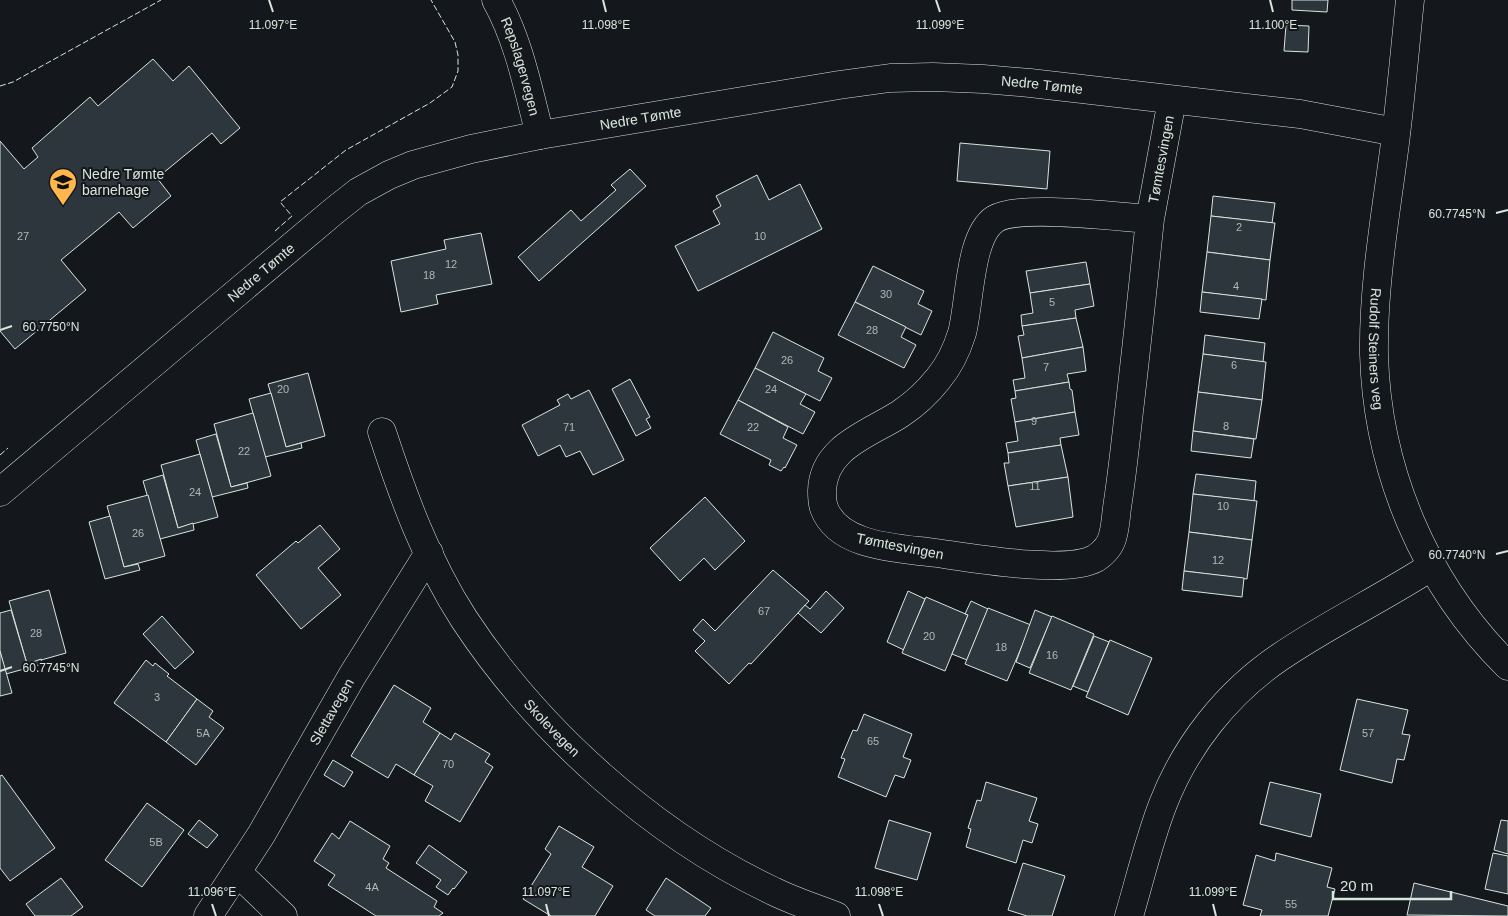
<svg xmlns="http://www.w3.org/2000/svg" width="1508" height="916" viewBox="0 0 1508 916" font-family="Helvetica,sans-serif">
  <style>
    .building { fill: #2c363c; stroke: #d8e6dc }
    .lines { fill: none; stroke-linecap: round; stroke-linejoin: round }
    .street-casing { stroke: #d8e6dc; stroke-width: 29 }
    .secondary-casing { stroke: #d8e6dc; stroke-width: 29 }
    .street { stroke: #14181c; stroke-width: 28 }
    .secondary { stroke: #14181c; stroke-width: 28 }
    .fence { stroke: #d8e6dc; stroke-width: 1; stroke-dasharray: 6 2.5; stroke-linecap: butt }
    .ticks { fill: none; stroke: #d8e6dc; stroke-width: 2 }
    .labels { text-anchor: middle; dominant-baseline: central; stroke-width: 4; stroke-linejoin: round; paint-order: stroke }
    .number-label { font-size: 11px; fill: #adbab4 }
    .street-label { font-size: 14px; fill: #d8e6dc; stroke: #14181c }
    .poi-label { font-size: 14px; fill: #d8e6dc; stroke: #14181c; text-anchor: start }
    .ticks-label { font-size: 12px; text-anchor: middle; fill: #d8e6dc; stroke: #14181c; stroke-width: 4; stroke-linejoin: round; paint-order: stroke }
  </style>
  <rect width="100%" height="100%" fill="#14181c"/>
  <g class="building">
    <path d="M1292,0H1328L1327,12L1292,10Z"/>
    <path d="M1286,25L1309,26L1308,52L1284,51Z"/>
    <path d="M153,59L173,81L189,66L240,128L221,144L212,133L157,178L171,196L133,228L119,212L61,260L86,290L15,349L0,331V141L24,169L38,157L32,148L90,97L98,106Z"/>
    <path d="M960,143L1050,151L1047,189L957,181Z"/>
    <path d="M630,169L646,186L539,281L518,257L571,210L581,221L616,190L611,185Z"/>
    <path d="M757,175L769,200L800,184L822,229L698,291L675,246L720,224L713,211L721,206L716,196Z"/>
    <path d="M1213,196L1275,203L1272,223L1211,216Z"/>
    <path d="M1211,216L1275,223L1270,260L1207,252Z"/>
    <path d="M481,233L492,284L436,295L438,304L401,312L391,261L446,249L444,240Z"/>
    <path d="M1207,252L1270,260L1266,300L1202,292Z"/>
    <path d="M1086,262L1090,284L1030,293L1026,271Z"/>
    <path d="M873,266L924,291L918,304L932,311L921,335L855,302Z"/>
    <path d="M1090,284L1094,306L1075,310L1076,318L1022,326L1021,315L1033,313L1030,293Z"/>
    <path d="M1202,292L1262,299L1259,319L1200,312Z"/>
    <path d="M855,302L906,327L901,337L916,345L904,368L838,335Z"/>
    <path d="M1076,318L1083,347L1022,358L1018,336L1024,335L1022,326Z"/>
    <path d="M773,332L824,358L818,371L832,378L820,401L755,368Z"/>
    <path d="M1205,335L1265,343L1263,362L1203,354Z"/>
    <path d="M1083,347L1086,371L1067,374L1069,382L1015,391L1013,380L1025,378L1022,358Z"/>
    <path d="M1203,354L1266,362L1262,400L1198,392Z"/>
    <path d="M755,368L806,394L800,404L815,412L803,434L738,400Z"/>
    <path d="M308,373L325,436L286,447L268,384Z"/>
    <path d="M630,379L650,417L646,419L651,428L636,436L612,389Z"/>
    <path d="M1069,382L1070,389L1072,390L1075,412L1015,422L1011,399L1016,398L1015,391Z"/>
    <path d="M589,390L624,460L593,475L580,451L566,457L560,445L538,456L522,425L560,405L557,400L568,394L571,399Z"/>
    <path d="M1198,392L1262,400L1256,439L1193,431Z"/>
    <path d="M271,393L286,447L301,443L302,448L265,457L249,399Z"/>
    <path d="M738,400L788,427L783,438L797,445L785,468L784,467L781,471L769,465L771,460L720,434Z"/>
    <path d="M1075,412L1079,435L1060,438L1061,445L1008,453L1006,443L1018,441L1015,422Z"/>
    <path d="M253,413L271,476L231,487L214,424Z"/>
    <path d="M1193,431L1254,439L1251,458L1191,451Z"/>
    <path d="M216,434L231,487L247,483L248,488L212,497L196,440Z"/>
    <path d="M1061,445L1068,477L1008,486L1004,463H1009L1008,453Z"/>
    <path d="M200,454L218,517L178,528L161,465Z"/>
    <path d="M1196,474L1256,481L1254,501L1193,494Z"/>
    <path d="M163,475L178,528L193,523L194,530L160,539L143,481Z"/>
    <path d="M1068,477L1073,517L1016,527L1008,486Z"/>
    <path d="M1193,494L1257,501L1252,540L1189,532Z"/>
    <path d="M148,495L165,556L124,567L107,506Z"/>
    <path d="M705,497L745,541L715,570L704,558L680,581L650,548Z"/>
    <path d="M110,516L124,567L138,564L140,570L105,579L89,522Z"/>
    <path d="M320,525L340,549L318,568L341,595L301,629L256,575L296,541L298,543Z"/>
    <path d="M1189,532L1252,540L1247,579L1184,571Z"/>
    <path d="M773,570L809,601L751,664L749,663L729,684L695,651L705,641L693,630L703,619L715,631Z"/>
    <path d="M1184,571L1244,578L1242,597L1182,590Z"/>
    <path d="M49,590L66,653L27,664L9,601Z"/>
    <path d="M826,591L844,608L821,633L798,613L805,605L810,609Z"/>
    <path d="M908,591L925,599L904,650L887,642Z"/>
    <path d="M926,597L968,615L945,671L902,653Z"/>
    <path d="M971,601L988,609L967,660L952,654L968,615L965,614Z"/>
    <path d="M988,608L1031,625L1007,681L965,664Z"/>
    <path d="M11,610L27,664L41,659L42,664L6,674L0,651V613Z"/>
    <path d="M1035,610L1052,617L1030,668L1016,662Z"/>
    <path d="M162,616L194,652L175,669L143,634Z"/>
    <path d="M1052,616L1094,634L1071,690L1029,673Z"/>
    <path d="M1094,636L1109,642L1088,692L1073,686Z"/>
    <path d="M1110,640L1152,658L1128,715L1086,697Z"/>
    <path d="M0,651L12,693L0,696Z"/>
    <path d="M146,660L153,666L155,663L169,674L167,676L197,699L166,742L114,703Z"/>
    <path d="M394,685L431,708L423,722L440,733L414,775L396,764L388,778L351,756Z"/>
    <path d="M197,699L213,711L209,717L224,728L196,765L166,742Z"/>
    <path d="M1357,699L1408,710L1402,734L1410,735L1404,760L1397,759L1392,783L1340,770Z"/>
    <path d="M864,714L912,734L903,757L911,760L904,778L895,775L886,797L838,777L845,759L841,758L853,730L857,731Z"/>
    <path d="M440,733L451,740L455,733L490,754L485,762L493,767L460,822L425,801L433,786L414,775Z"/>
    <path d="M333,760L353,772L344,787L324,775Z"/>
    <path d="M2,775L55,848L10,881L0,868V776Z"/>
    <path d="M986,782L1037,798L1029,821L1038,824L1032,843L1023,840L1016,863L966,847L971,829L968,828L977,800L981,801Z"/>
    <path d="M1270,782L1321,794L1311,837L1260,824Z"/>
    <path d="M147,803L184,830L142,887L105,860Z"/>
    <path d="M199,820L218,835L207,848L188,834Z"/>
    <path d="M889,820L931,833L917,880L875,868Z"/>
    <path d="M1501,820L1508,821V854L1494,850Z"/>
    <path d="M350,821L390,846L383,859L389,863L386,868L437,901L434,907L443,913L439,916H376L328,885L335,875L314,861L332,833L339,839Z"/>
    <path d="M559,826L594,847L582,867L613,886L595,916H551L523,899L551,854L545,849Z"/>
    <path d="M429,845L467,872L454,889L453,888L448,895L436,887L441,880L416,863Z"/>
    <path d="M1276,853L1332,868L1327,887L1335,889L1328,916H1260L1262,910L1243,905L1256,855L1275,861Z"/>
    <path d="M1493,853L1508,856V894L1485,889Z"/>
    <path d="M1023,863L1065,876L1052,916H1027L1008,910Z"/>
    <path d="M61,878L83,907L71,916H35L26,904Z"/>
    <path d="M666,878L711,908L705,916H655L646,910Z"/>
    <path d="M1414,883L1508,906V916L1407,915Z"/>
  </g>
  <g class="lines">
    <g class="street-casing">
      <g id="street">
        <path id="s1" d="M496,0C519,41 528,89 540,135"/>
        <path id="s2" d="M1150,219C1143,286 1136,353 1128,420C1125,447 1122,474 1118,501C1116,512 1116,524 1113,535C1111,545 1105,552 1096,558C1067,575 972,558 936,553C900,548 839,548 824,508C822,502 822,496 822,491C823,447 869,434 900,414C915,404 927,393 938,379C949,366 957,349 962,333C970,303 969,236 995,219C1019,204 1118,217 1150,219L1172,100"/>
        <path id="s3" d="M382,432C403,496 427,562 464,619C537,730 652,834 773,891C793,901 815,908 836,916"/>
        <path id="s4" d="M0,492L334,211L358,192L389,175L413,165L471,149L540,135L839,85L890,78L933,77L983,79L1030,83L1300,114L1396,132"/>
        <path d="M237,872L283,916"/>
        <path id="s5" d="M208,916L261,835L352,676L429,553"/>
        <path d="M1129,916C1140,879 1149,840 1163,804C1186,745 1227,693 1280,657C1328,624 1383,598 1432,566"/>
      </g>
    </g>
    <g class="secondary-casing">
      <g id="secondary">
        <path id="s6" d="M1410,0C1405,48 1401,95 1395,143C1386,213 1373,283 1374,354C1377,470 1425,584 1508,666"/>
      </g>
    </g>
    <use href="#street" class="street"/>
    <use href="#secondary" class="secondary"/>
    <g class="fence">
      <path d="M0,86L13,82L161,0"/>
      <path d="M275,231L292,216L280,202L346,150L430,103L452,87L458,71V55L455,42L431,0"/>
      <path d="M0,455L8,448"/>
    </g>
  </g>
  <path class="ticks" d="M269,0L273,12M603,0L606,12M936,0L940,12M1270,0L1273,12M1496,213L1508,210M0,330L12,326M1496,554L1508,551M0,671L12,667M212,904L216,916M546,904L549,916M879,904L883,916M1213,904L1216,916"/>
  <defs>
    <g id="school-pin" transform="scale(1.4375)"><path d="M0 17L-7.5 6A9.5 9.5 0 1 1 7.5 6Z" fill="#ffb74d" stroke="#14181c"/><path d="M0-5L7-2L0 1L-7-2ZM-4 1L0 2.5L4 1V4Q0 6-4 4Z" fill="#111"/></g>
  </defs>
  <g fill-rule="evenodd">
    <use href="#school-pin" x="63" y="182"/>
  </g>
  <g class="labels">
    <g class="number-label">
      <text x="1239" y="227">2</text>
      <text x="23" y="236">27</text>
      <text x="760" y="236">10</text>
      <text x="451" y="264">12</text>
      <text x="429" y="275">18</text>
      <text x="1236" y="286">4</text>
      <text x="886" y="294">30</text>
      <text x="1052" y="302">5</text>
      <text x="872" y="330">28</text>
      <text x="787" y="360">26</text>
      <text x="1234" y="365">6</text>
      <text x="1046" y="367">7</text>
      <text x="283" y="389">20</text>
      <text x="771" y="389">24</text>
      <text x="1034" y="421">9</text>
      <text x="1226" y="426">8</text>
      <text x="569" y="427">71</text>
      <text x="753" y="427">22</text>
      <text x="244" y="451">22</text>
      <text x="1035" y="486">11</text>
      <text x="195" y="492">24</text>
      <text x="1223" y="506">10</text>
      <text x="138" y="533">26</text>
      <text x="1218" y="560">12</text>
      <text x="764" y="611">67</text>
      <text x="36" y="633">28</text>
      <text x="929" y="636">20</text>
      <text x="1001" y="647">18</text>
      <text x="1052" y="655">16</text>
      <text x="157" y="697">3</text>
      <text x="203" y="733">5A</text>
      <text x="1368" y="733">57</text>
      <text x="873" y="741">65</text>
      <text x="448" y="764">70</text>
      <text x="156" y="842">5B</text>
      <text x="372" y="887">4A</text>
      <text x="1291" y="904">55</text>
    </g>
    <g class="street-label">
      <text stroke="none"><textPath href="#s1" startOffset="71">Repslagervegen</textPath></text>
      <text stroke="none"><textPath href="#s4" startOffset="1166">Nedre Tømte</textPath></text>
      <text stroke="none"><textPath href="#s4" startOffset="761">Nedre Tømte</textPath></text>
      <text stroke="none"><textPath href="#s2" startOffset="1211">Tømtesvingen</textPath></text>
      <text stroke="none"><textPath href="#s4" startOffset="341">Nedre Tømte</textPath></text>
      <text stroke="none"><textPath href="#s6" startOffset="351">Rudolf Steiners veg</textPath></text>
      <text transform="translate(900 546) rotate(11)">Tømtesvingen</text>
      <text stroke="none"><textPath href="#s5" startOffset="239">Slettavegen</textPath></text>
      <text stroke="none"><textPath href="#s3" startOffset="345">Skolevegen</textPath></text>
    </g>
    <g class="poi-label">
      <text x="82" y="174">Nedre Tømte<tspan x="82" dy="16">barnehage</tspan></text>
    </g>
  </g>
  <g class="ticks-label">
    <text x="273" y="29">11.097°E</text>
    <text x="606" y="29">11.098°E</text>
    <text x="940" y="29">11.099°E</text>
    <text x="1273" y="29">11.100°E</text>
    <text x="1457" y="218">60.7745°N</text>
    <text x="51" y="331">60.7750°N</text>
    <text x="1457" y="559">60.7740°N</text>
    <text x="51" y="672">60.7745°N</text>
    <text x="212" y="896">11.096°E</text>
    <text x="546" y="896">11.097°E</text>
    <text x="879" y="896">11.098°E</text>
    <text x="1213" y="896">11.099°E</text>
  </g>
  <path d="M1333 891v8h118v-8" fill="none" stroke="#d8e6dc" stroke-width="2.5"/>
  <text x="1340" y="891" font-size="15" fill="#d8e6dc" stroke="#14181c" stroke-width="4" paint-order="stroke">20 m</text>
</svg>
